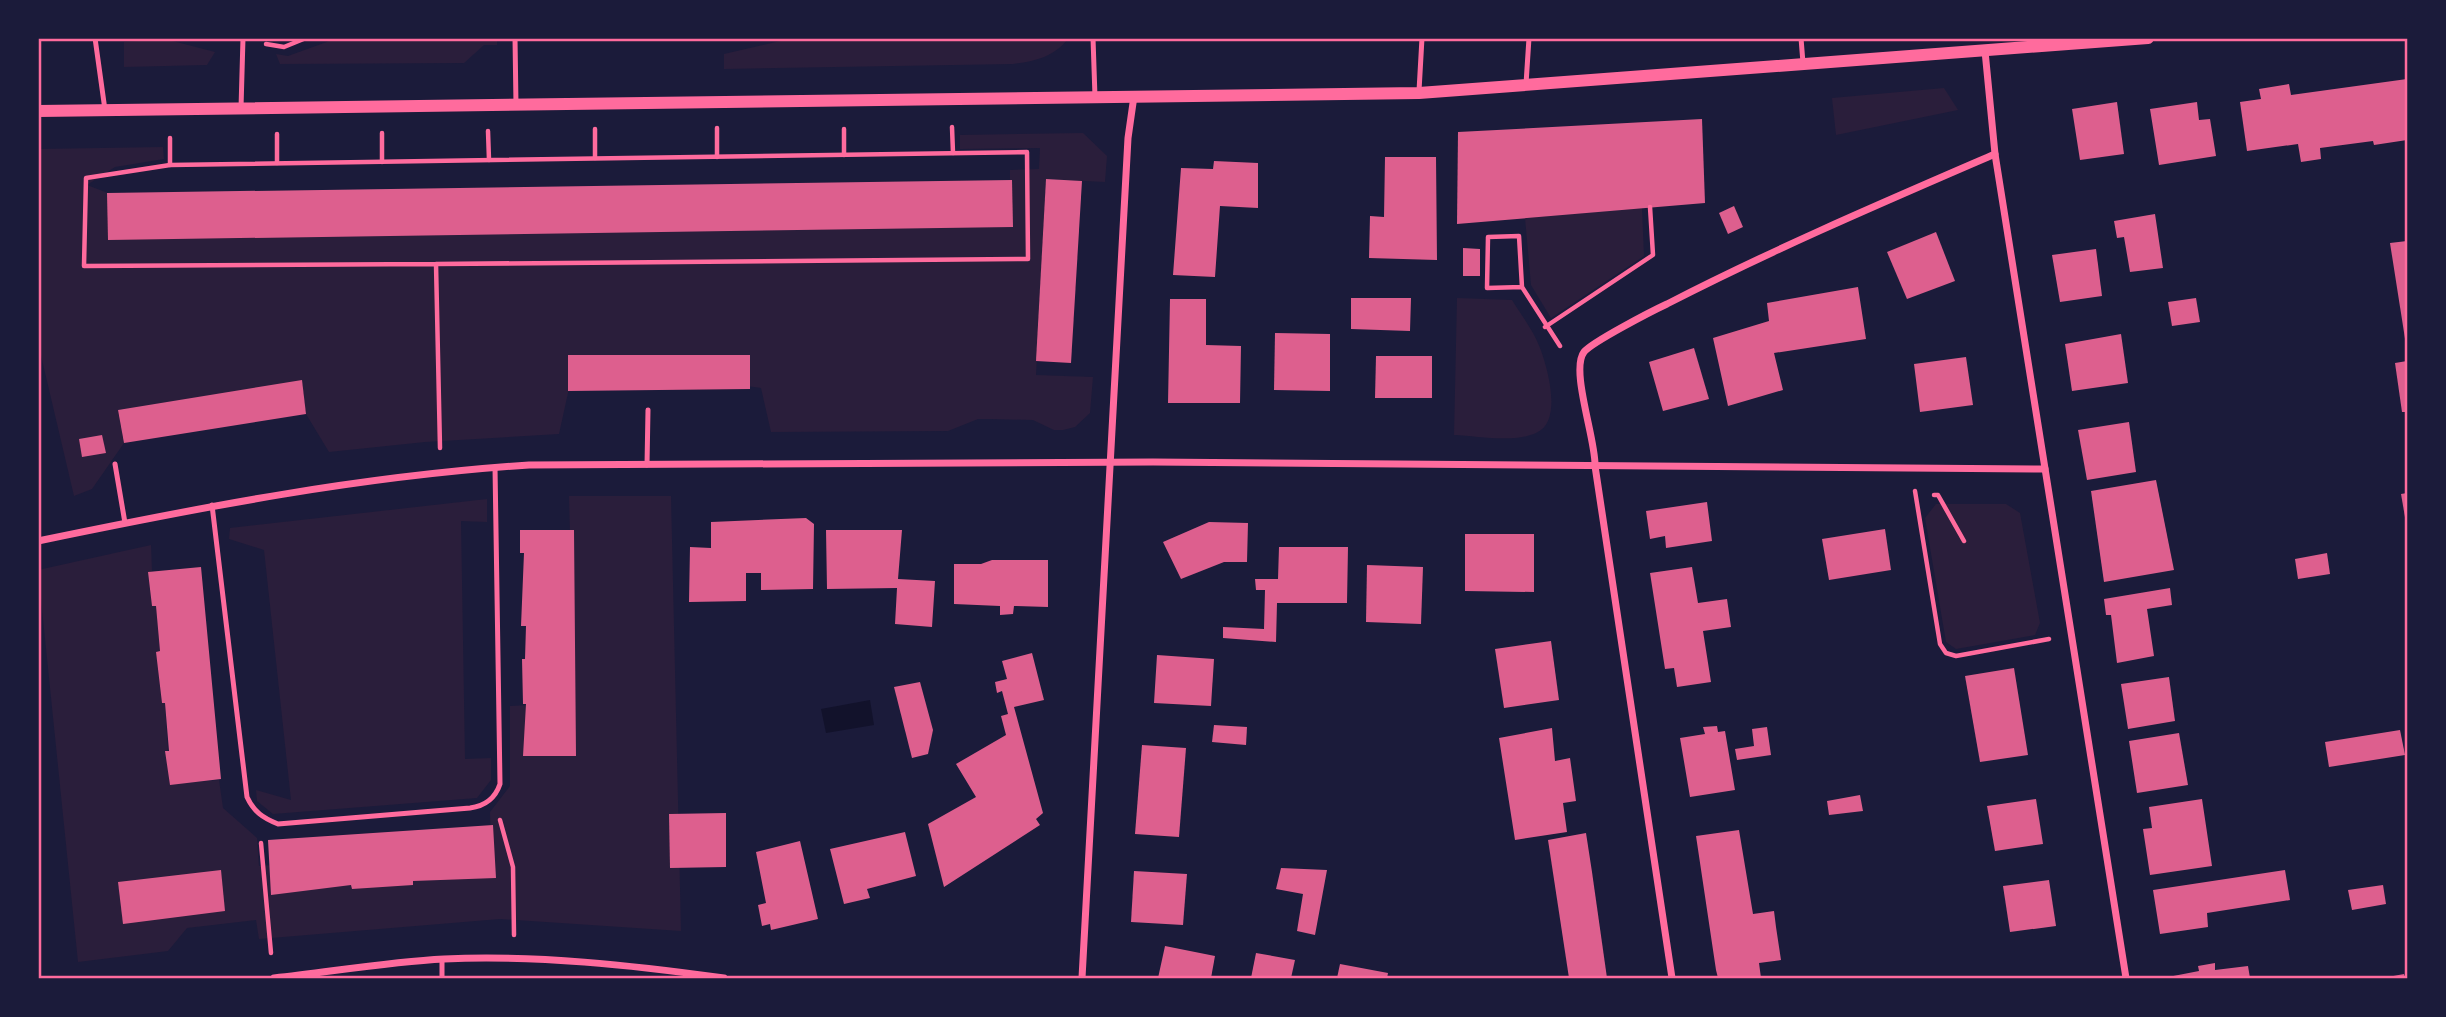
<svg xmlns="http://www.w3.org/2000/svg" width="2446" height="1017" viewBox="0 0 2446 1017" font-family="'Exo 2',sans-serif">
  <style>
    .green { fill: #2a1e3b }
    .water { fill: #12122b }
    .building { fill: #dd5f8e }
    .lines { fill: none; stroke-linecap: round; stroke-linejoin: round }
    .path { stroke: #ff6b9d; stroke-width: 4.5 }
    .service { stroke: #ff6b9d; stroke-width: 5 }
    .minor { stroke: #ff6b9d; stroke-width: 7 }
    .tertiary { stroke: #ff6b9d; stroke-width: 12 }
    .neatline { fill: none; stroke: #ff6b9d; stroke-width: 2.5 }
  </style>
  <rect width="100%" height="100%" fill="#1b1b3a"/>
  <g class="green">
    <path d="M165,39L215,52L207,65L124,67V42Z"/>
    <path d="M335,39L497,38V45H484L464,63L280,64L276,54L288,56Z"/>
    <path d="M789,39V38L1068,39C1053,57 1036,61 1013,64L724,69V54Z"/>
    <path d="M1944,88L1958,110L1836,135L1832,98Z"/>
    <path d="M1083,133L1107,156L1105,182L1046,179L1036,375L1093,377L1090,413L1075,427L1063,430H1054L1033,420L991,419H978L948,431L771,432L761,388L575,361L559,434L425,442L329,452L306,414L302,381L118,410L124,443L92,489L74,496L39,347L38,149L163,147L164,159L115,167L87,185L113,195L1010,223V170L1039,169L1040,148L960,149V135Z"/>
    <path d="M1642,208L1644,256L1551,318L1531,285L1525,218Z"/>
    <path d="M1457,298L1512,300C1521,315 1534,331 1540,348C1548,369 1563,422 1536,433C1513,443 1479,436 1454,435Z"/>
    <path d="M569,496H671L681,931L500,919L259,939L256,920L187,928L168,951L78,962L38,570L151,545L152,571L148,573L152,605L156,606L160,651L156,652L162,703H165L170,784L219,780L223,808L257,838L259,866L491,849L490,812L510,786V706L530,705L570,534Z"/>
    <path d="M487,499V522L461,521L465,759L491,758V780L477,798L273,814L257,801L256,790L291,800L264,550L229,539L230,528Z"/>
    <path d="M1936,504H2006L2020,513L2040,623L2035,635L1956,649L1946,642L1925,518Z"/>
  </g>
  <path class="water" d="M870,700L874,725L826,733L821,709Z"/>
  <g class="building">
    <path d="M2407,79V140L2374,145L2373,141L2320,148L2321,159L2301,162L2298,144L2247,151L2240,102L2261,99L2259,89L2289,84L2291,95Z"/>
    <path d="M2117,102L2124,154L2080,160L2072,109Z"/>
    <path d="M2197,102L2199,120L2210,119L2216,156L2159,165L2150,109Z"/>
    <path d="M1702,119L1705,203L1457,224L1458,132Z"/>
    <path d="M1385,157H1436L1437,260L1369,258L1370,216L1384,217Z"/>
    <path d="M1214,161L1258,163V208L1220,206L1215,277L1173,275L1181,168L1213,169Z"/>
    <path d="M1046,179L1082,181L1071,363L1036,361Z"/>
    <path d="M1012,180L1013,227L108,240L107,193Z"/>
    <path d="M1734,206L1743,227L1728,234L1719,213Z"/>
    <path d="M2155,214L2163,268L2130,272L2124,237L2117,238L2114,221Z"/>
    <path d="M1936,232L1955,281L1907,299L1887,252Z"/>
    <path d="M2407,241V345H2406L2390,243Z"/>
    <path d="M1463,248L1480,249V276H1463Z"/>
    <path d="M2096,249L2102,296L2060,302L2052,255Z"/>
    <path d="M1858,287L1866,339L1774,353L1783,390L1728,406L1713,338L1769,321L1767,303Z"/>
    <path d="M1351,298H1411L1410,331L1351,329Z"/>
    <path d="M2196,298L2200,322L2172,326L2168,302Z"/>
    <path d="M1170,299H1206V345L1241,346L1240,403H1168Z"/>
    <path d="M1275,333L1330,334V391L1274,390Z"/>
    <path d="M2121,334L2128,383L2072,391L2065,344Z"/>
    <path d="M1694,348L1709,399L1663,411L1649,362Z"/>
    <path d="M568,355H750V389L568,391Z"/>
    <path d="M1376,356H1432V398H1375Z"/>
    <path d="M1966,357L1973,405L1920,412L1914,364Z"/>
    <path d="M2407,361V412H2402L2395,363Z"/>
    <path d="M302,380L306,414L124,443L118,410Z"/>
    <path d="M2129,422L2136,472L2087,480L2078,430Z"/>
    <path d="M102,435L106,453L82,457L79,439Z"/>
    <path d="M2156,480L2174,570L2104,582L2091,491Z"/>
    <path d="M2407,493V523H2406L2401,494Z"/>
    <path d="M1707,502L1712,541L1666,548L1665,536L1650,539L1646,511Z"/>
    <path d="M806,518L814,524L813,589L761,590V573H746V601L689,602L690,547L711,548V522Z"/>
    <path d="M1209,522L1248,523L1247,562H1224L1181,579L1163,542Z"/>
    <path d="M1885,529L1891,570L1829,580L1822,539Z"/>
    <path d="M520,530H574L576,756H523L526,704H523L522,659H525L526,626H521L524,553H520Z"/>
    <path d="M826,530H902L898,579L935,581L932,627L895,624L897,588L827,589Z"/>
    <path d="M1465,534H1534V592L1465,591Z"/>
    <path d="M1279,547H1348L1347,603H1277L1276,642L1223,638V627L1264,629L1265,590H1256L1255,579H1278Z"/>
    <path d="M2327,553L2330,574L2298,579L2295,559Z"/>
    <path d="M992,560H1048V607L1014,606L1013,614L1000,615V606L954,604V564H981Z"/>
    <path d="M1367,565L1423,567L1421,624L1366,622Z"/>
    <path d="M201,567L221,779L170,785L165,751H169L165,703H162L156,652L160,651L156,606H152L148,572Z"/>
    <path d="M1692,567L1698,603L1727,599L1731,627L1703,631L1711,682L1677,687L1674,668L1665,669L1650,573Z"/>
    <path d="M2170,588L2172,605L2147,609L2154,656L2117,663L2111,615H2106L2104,599Z"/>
    <path d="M1551,641L1559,700L1504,708L1495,649Z"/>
    <path d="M1032,653L1044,700L1014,707L1043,813L1036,819L1040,825L944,887L928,824L976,797L956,764L1006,735L1001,716L1008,714L1002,691L997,693L995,682L1007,679L1002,661Z"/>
    <path d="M1157,655L1214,659L1211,706L1154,703Z"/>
    <path d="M2014,668L2028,755L1980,762L1965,676Z"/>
    <path d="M2169,677L2175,721L2128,729L2121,684Z"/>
    <path d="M920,682L933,730L928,754L912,758L894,687Z"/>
    <path d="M1214,725L1247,727L1246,745L1212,742Z"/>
    <path d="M1717,726L1718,732L1725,731L1735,790L1690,797L1680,738L1705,734L1703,727Z"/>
    <path d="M1767,727L1771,755L1737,760L1735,749L1754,746L1752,729Z"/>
    <path d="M1552,728L1555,761L1570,758L1576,801L1563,803L1567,832L1515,840L1499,738Z"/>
    <path d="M2400,730L2405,755L2329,767L2325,742Z"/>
    <path d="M2179,733L2188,785L2137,793L2129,741Z"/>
    <path d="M1142,745L1186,748L1179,837L1135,834Z"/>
    <path d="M1860,795L1863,811L1829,815L1827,801Z"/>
    <path d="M2036,799L2043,844L1995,851L1987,806Z"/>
    <path d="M2202,799L2212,866L2150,875L2143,829L2152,828L2149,807Z"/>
    <path d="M726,813V867L670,868L669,814Z"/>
    <path d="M493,825L496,878L413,881V885L352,889L351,885L271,895L268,840Z"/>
    <path d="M1739,830L1753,914L1774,911L1776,927L1781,960L1759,963L1761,978H1718L1716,970L1696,836Z"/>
    <path d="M905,832L916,876L867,889L870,898L844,904L830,849Z"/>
    <path d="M1586,833L1592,872L1607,978H1569L1548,840Z"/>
    <path d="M800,841L818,919L771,930L770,924L762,926L758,905L766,903L756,852Z"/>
    <path d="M1281,868L1327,870L1315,935L1297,931L1303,894L1276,889Z"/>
    <path d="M221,870L225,911L123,924L118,882Z"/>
    <path d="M2285,870L2290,900L2207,913L2208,927L2160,934L2153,890Z"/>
    <path d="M1134,871L1187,874L1183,925L1131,922Z"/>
    <path d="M2049,880L2056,926L2010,932L2003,886Z"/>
    <path d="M2383,885L2386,904L2352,910L2348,890Z"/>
    <path d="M1165,946L1215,956L1211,978H1158Z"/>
    <path d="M1256,953L1295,960L1291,978H1251Z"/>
    <path d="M2215,963V970L2248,966L2250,978H2163L2199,971L2198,966Z"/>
    <path d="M1340,964L1388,973L1387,978H1337Z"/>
    <path d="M2404,974L2405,978H2388V977Z"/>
  </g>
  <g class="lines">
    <g class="path">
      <path d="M266,44L284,47L306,38"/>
      <path d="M952,127L953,153"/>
      <path d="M717,128V157"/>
      <path d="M595,129V158"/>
      <path d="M488,131L489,160"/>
      <path d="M277,134V163"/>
      <path d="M170,138V165"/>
      <path d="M844,155V129"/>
      <path d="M382,162V133"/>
      <path d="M436,264L1028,259L1027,152L170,165L86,178L84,266L436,264L440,448"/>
      <path d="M1522,287L1519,236L1488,237L1487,288L1522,287L1560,346"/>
      <path d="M1545,327L1653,255L1650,207"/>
      <path d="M1915,491L1940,644L1946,653L1956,656L2049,639"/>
      <path d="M1934,495H1938L1964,541"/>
      <path d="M500,820L513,867L514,935"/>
      <path d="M261,843L271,953"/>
    </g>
    <g class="service">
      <path d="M95,38L105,110"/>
      <path d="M515,38L516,105"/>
      <path d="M1093,38L1095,97"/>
      <path d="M1801,38L1803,63"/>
      <path d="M1526,84L1529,38"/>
      <path d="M1419,91L1422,38"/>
      <path d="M241,108L243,38"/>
      <path d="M115,464L125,523"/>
      <path d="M647,465L648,410"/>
      <path d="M212,505L247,797C254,812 263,818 278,824L470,808C485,806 495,799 500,784L495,467"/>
      <path d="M442,959V978"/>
    </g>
    <g class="minor">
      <path d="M1985,51L1995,154L2126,978"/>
      <path d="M38,541C202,507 362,476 529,465L1153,462L2045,469"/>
      <path d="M274,978C330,972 387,962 444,959C538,955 631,965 724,978"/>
      <path d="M1082,978L1128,138L1134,96"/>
      <path d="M1672,978L1595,466C1596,440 1570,370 1584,352C1592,342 1652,311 1667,304C1774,249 1884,202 1995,154"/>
    </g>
    <path class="tertiary" d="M38,111L1419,93L2148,38"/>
  </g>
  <rect width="2446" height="1017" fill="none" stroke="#1b1b3a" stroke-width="80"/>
  <rect x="40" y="40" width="2366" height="937" class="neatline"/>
</svg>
